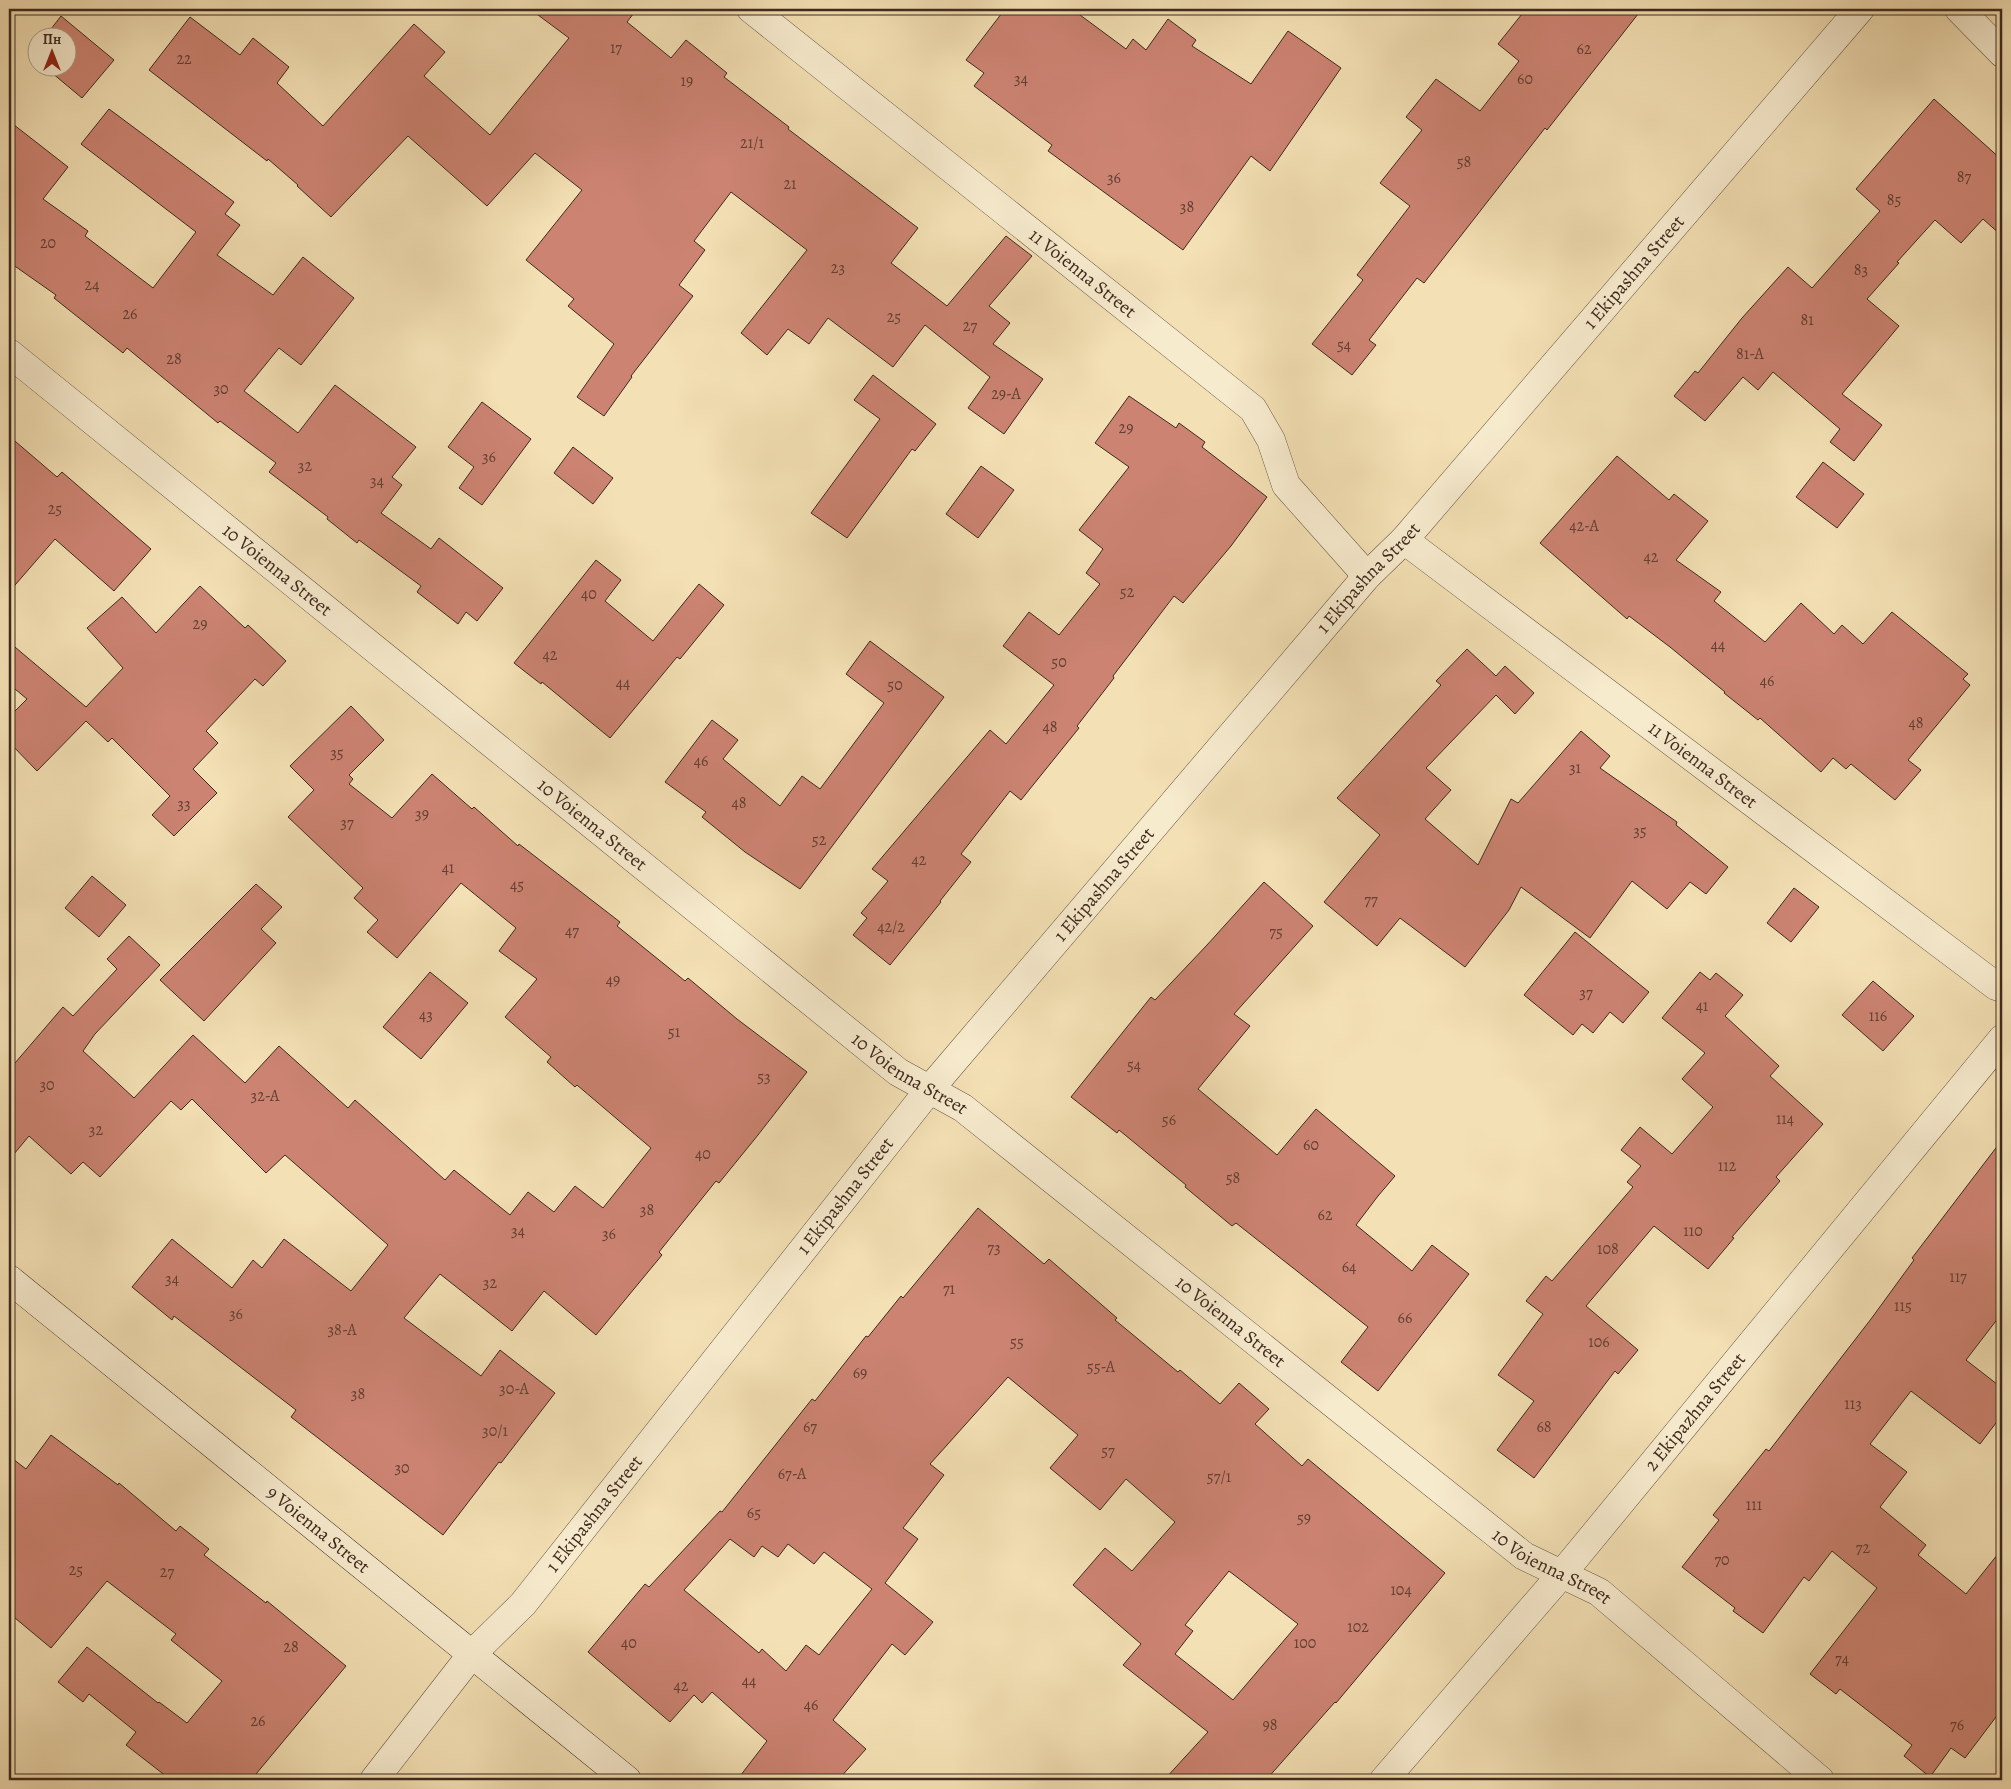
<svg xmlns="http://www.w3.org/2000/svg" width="2011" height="1789" viewBox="0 0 2011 1789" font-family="Alegreya,serif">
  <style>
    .building { fill: #cc8372; stroke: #3e2a1f; fill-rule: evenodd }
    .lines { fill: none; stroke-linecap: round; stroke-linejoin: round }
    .street-casing { stroke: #6b5844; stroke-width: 29 }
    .secondary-casing { stroke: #3e2a1f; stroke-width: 29 }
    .street { stroke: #f7ebce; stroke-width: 28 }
    .secondary { stroke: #f7ebce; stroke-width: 28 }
    .labels { text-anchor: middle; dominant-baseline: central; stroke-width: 4.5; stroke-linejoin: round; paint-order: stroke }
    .number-label { font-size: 16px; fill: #624034 }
    .street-label { font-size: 19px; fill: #3e2a1f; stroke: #f7ebce }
  </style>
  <rect width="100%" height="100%" fill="#f3e0b4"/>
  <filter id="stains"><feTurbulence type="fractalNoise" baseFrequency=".004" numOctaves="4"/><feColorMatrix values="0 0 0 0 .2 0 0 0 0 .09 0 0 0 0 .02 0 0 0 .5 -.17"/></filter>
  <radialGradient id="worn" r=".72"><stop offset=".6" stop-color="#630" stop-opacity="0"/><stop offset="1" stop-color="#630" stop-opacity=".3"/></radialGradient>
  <g class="building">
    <path d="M530,9H637L627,22L671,58L686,40L727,73L724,77L789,127L788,129L918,228L891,263L947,306L1006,236L1032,256L989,306L1010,323L993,344L1043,379L1004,434L968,408L990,377L925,325L893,367L828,318L809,344L788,329L767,355L741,333L807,250L731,192L694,241L705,250L679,285L693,296L631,376L632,377L604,416L577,397L614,344L568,306L574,299L526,260L582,190L535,153L487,206L408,136L331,217L297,186L298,185L268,159L267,161L149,70L190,17L240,55L253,38L289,67L277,83L323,126L414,24L445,52L424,76L490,135L569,38Z"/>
    <path d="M1005,9H1072L1126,49L1133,39L1146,50L1168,19L1196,40L1192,46L1251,84L1288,31L1341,68L1270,171L1251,156L1183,250L1048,151L1052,145L974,86L984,73L966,60Z"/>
    <path d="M1526,9H1642L1547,130L1545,128L1424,283L1417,278L1369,340L1376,345L1352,375L1312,344L1363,280L1357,275L1410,206L1380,183L1422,130L1406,117L1436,79L1480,111L1519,61L1498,44Z"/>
    <path d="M61,16L114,60L82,98L46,68H68V38H44Z"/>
    <path d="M1934,99L2002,160V236L1983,219L1961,243L1935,220L1897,262L1899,263L1867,299L1899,326L1842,394L1882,425L1854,461L1830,442L1840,429L1773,372L1758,390L1743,377L1705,421L1674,396L1695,371L1698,373L1742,318L1788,267L1812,288L1880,211L1856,189Z"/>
    <path d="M109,109L234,202L225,214L240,225L217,255L273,295L303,257L354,298L301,365L279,348L244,391L298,433L335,385L416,447L392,477L402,485L381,513L431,549L439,538L503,588L477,621L466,612L458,624L417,592L421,586L359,540L357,543L327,519L328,517L269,472L276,463L220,421L218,423L127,348L123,353L54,298L56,295L9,262V121L68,167L43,199L88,231L85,236L153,288L196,232L81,144Z"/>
    <path d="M873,375L936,424L915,451L912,449L847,538L811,513L880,419L854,400Z"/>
    <path d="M1129,396L1176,428L1179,423L1205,442L1202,447L1267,497L1231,546L1183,603L1174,596L1113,676L1114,678L1077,726L1079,728L1021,800L1010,791L961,854L971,862L940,901L941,902L890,965L853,935L867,918L861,913L888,881L872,869L990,730L1006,744L1054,685L1003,646L1029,612L1059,635L1100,584L1086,573L1103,549L1079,530L1129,467L1095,443Z"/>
    <path d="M482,402L531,439L482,505L459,488L474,467L448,447Z"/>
    <path d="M9,436L57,477L62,472L151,549L114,591L55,539L9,592Z"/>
    <path d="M573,447L613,478L593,504L554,473Z"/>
    <path d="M1617,456L1669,500L1674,494L1708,521L1676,560L1721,592L1714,601L1765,642L1801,603L1834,634L1842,625L1863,644L1892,612L1968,674L1963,679L1970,685L1908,760L1921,770L1895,800L1851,764L1846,769L1833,758L1821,772L1760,718L1758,720L1724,693L1725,692L1670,647L1629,616L1627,619L1540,543Z"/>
    <path d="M1823,462L1864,494L1837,528L1796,497Z"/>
    <path d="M981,466L1014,490L978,538L946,514Z"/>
    <path d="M596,560L621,580L605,601L653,641L699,584L724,605L680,659L677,657L610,738L542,682L541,684L514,663Z"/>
    <path d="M200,586L245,628L248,625L286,661L263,686L255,679L206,731L218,743L193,769L217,793L174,836L152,815L170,796L112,738L108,742L86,721L37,771L9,742V717L27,699L9,684V642L86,707L123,668L87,628L122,597L156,633Z"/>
    <path d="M870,641L944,697L800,889L745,852L702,817L706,812L665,782L712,720L738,740L723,759L780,806L802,776L820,789L884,703L846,674Z"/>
    <path d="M1467,649L1496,676L1505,666L1534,693L1515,714L1496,695L1426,768L1451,790L1425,819L1478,865L1511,799L1518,803L1581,731L1610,756L1600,768L1677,822L1676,825L1728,867L1706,894L1690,882L1667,909L1632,881L1590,938L1521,887L1509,910L1465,967L1400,918L1377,946L1324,902L1380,835L1337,798L1441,685L1436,681Z"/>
    <path d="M351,706L384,740L349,775L353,779L349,784L392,818L432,774L472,809L474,807L518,846L519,844L620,922L617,926L685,981L688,978L737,1019L807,1072L758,1135L719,1183L716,1181L659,1252L662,1255L596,1335L544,1291L512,1331L440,1274L404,1318L481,1376L500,1350L555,1393L501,1463L499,1462L443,1535L291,1417L296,1410L174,1316L172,1320L132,1287L172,1239L232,1288L253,1260L262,1268L284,1239L351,1291L388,1245L285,1155L266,1173L192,1099L181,1110L171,1101L100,1177L83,1162L71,1174L29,1136L9,1160V1070L63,1007L73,1016L117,969L107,959L129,936L160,965L95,1034L83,1051L134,1098L193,1035L245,1083L279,1046L348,1108L355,1100L445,1180L454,1170L510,1215L528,1192L554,1212L575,1186L603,1208L651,1148L577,1085L575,1087L547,1062L551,1057L505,1017L537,979L499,951L516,928L461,883L397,958L367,932L378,920L354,898L363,888L288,817L314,790L290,766Z"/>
    <path d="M92,876L126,905L99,937L65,908Z"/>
    <path d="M1264,882L1313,926L1234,1014L1250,1026L1198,1089L1277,1155L1316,1109L1395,1176L1378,1196L1356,1225L1412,1271L1432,1245L1469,1274L1378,1391L1341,1362L1368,1327L1236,1223L1232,1226L1185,1187L1186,1185L1119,1130L1117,1133L1071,1097L1151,997L1155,1000L1207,945Z"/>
    <path d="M256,884L282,907L261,929L276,943L204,1021L160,980Z"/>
    <path d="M1794,888L1819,907L1791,942L1767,923Z"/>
    <path d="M1575,932L1649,992L1623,1023L1610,1012L1593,1033L1582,1024L1573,1035L1524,995Z"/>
    <path d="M430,972L468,1003L421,1059L383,1027Z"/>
    <path d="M1700,972L1710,980L1716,973L1743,995L1725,1016L1779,1066L1770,1076L1823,1124L1776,1177L1780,1181L1732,1237L1734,1238L1708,1269L1654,1226L1586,1306L1638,1350L1618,1374L1615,1371L1534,1478L1497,1450L1534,1401L1498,1375L1543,1314L1526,1301L1546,1276L1552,1281L1633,1187L1627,1182L1641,1166L1621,1150L1640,1127L1672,1154L1713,1107L1682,1079L1705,1053L1662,1018Z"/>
    <path d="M1873,981L1914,1016L1883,1051L1842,1015Z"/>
    <path d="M2002,1140V1313L1966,1360L2002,1388V1415L1980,1444L1911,1391L1870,1444L1907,1472L1880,1507L1926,1545L1918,1555L1966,1594L2002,1549V1709L1965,1758L1951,1748L1930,1777L1904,1756L1912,1745L1840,1689L1836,1694L1810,1674L1877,1588L1832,1551L1809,1581L1804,1577L1763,1633L1733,1611L1735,1608L1682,1567L1719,1520L1713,1515L1766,1449L1769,1451L1871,1319L1914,1260L1912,1258Z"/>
    <path d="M978,1208L1044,1264L1049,1259L1117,1318L1115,1320L1178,1372L1180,1370L1220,1404L1239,1383L1269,1409L1255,1424L1302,1466L1308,1459L1445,1573L1336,1703L1335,1702L1266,1780H1164L1208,1732L1123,1665L1141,1644L1073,1585L1105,1548L1132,1571L1175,1522L1126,1479L1100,1510L1050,1468L1078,1435L1008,1377L930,1464L944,1475L903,1528L918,1539L885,1583L933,1622L905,1655L892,1644L833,1720L866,1749L838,1780H737L767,1741L712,1692L702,1703L694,1695L670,1722L588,1652L645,1584L649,1587L720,1511L722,1512L812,1399L815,1401L866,1336L868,1337L901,1296L903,1298ZM730,1539L754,1557L762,1546L778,1557L788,1544L814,1564L824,1552L872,1589L819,1655L806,1645L786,1671L762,1649L759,1653L684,1590ZM1229,1571L1298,1624L1233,1700L1175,1654L1193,1631L1185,1625Z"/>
    <path d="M51,1435L118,1485L119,1483L176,1531L180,1526L209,1549L204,1555L266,1603L267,1601L346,1666L251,1780H171L126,1745L136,1732L89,1694L83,1702L58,1682L87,1647L158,1703L159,1702L187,1723L222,1681L171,1640L176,1634L107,1581L51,1648L9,1613V1456L26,1469Z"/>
  </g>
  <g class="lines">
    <g class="street-casing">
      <g id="street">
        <path id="s1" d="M751,9L1253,409L1271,440L1286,485L1367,576"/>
        <path d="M1959,9L2002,53"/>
        <path id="s2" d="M9,353L898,1072L963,1108L1524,1556L1599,1592L1820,1780"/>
        <path id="s3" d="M1404,540L1996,986L2002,988"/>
        <path id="s4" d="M374,1780L472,1654L523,1604L929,1090L1367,576L1404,540L1860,9"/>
        <path id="s5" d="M1384,1780L1561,1575L2002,1039"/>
      </g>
    </g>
    <g class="secondary-casing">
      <g id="secondary">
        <path id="s6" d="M9,1279L627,1780"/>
      </g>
    </g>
    <use href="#street" class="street"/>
    <use href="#secondary" class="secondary"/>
  </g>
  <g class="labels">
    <g class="number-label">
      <text x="616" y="48">17</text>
      <text x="1584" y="49">62</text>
      <text x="184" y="59">22</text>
      <text x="1021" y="79">34</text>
      <text x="1525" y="79">60</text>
      <text x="687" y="81">19</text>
      <text x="752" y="143">21/1</text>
      <text x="1464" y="162">58</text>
      <text x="1964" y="177">87</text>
      <text x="1114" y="178">36</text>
      <text x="790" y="184">21</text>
      <text x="1894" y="200">85</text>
      <text x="1187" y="207">38</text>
      <text x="48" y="243">20</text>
      <text x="838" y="268">23</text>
      <text x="1861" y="270">83</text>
      <text x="92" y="285">24</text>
      <text x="130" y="314">26</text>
      <text x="894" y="317">25</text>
      <text x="1807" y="320">81</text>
      <text x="970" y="326">27</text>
      <text x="1344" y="345">54</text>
      <text x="1750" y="354">81-А</text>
      <text x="174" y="359">28</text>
      <text x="221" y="389">30</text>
      <text x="1006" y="394">29-А</text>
      <text x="1126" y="428">29</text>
      <text x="489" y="457">36</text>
      <text x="305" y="466">32</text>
      <text x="377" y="481">34</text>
      <text x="55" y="509">25</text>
      <text x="1584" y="526">42-А</text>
      <text x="1651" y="557">42</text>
      <text x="1127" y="592">52</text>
      <text x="589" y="594">40</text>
      <text x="200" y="624">29</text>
      <text x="1718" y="645">44</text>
      <text x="550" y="655">42</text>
      <text x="1059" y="662">50</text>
      <text x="1767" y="681">46</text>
      <text x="623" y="683">44</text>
      <text x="895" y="685">50</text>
      <text x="1916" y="723">48</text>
      <text x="1050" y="727">48</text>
      <text x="337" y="753">35</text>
      <text x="701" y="761">46</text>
      <text x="1575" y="768">31</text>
      <text x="739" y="803">48</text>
      <text x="184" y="804">33</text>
      <text x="422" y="814">39</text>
      <text x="347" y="823">37</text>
      <text x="1640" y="831">35</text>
      <text x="819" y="840">52</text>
      <text x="919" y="860">42</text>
      <text x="448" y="868">41</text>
      <text x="517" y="885">45</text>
      <text x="1371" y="900">77</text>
      <text x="891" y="927">42/2</text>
      <text x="572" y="931">47</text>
      <text x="1276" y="932">75</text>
      <text x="613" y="980">49</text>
      <text x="1586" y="993">37</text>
      <text x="1702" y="1006">41</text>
      <text x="426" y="1015">43</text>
      <text x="1878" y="1016">116</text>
      <text x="674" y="1032">51</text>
      <text x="1134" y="1065">54</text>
      <text x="764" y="1077">53</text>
      <text x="47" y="1085">30</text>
      <text x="265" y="1096">32-А</text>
      <text x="1785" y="1119">114</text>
      <text x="1169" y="1120">56</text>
      <text x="96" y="1130">32</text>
      <text x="1311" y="1145">60</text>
      <text x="703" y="1154">40</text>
      <text x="1727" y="1166">112</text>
      <text x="1233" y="1178">58</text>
      <text x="647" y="1210">38</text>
      <text x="1325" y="1215">62</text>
      <text x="518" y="1231">34</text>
      <text x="1693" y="1231">110</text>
      <text x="609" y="1234">36</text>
      <text x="994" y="1248">73</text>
      <text x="1608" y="1249">108</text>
      <text x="1349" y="1267">64</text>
      <text x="1958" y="1277">117</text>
      <text x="172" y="1279">34</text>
      <text x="490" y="1283">32</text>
      <text x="949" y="1289">71</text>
      <text x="1903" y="1306">115</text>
      <text x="236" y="1314">36</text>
      <text x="1405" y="1318">66</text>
      <text x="342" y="1330">38-А</text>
      <text x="1017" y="1342">55</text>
      <text x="1599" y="1342">106</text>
      <text x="1101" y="1367">55-А</text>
      <text x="860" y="1373">69</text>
      <text x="514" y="1389">30-А</text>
      <text x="358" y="1394">38</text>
      <text x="1853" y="1404">113</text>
      <text x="810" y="1427">67</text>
      <text x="1544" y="1427">68</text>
      <text x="495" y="1431">30/1</text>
      <text x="1108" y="1451">57</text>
      <text x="402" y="1468">30</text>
      <text x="792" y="1474">67-А</text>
      <text x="1219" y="1477">57/1</text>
      <text x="1754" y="1505">111</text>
      <text x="754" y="1513">65</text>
      <text x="1304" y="1518">59</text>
      <text x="1863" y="1548">72</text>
      <text x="1722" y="1560">70</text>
      <text x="76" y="1570">25</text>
      <text x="167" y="1572">27</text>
      <text x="1401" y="1590">104</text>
      <text x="1358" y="1627">102</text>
      <text x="629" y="1643">40</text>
      <text x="1305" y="1643">100</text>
      <text x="291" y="1647">28</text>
      <text x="1842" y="1659">74</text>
      <text x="749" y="1681">44</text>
      <text x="681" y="1686">42</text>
      <text x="811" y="1705">46</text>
      <text x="258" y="1721">26</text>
      <text x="1270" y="1725">98</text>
      <text x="1957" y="1725">76</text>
    </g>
    <g class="street-label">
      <text stroke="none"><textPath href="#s4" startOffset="1966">1 Ekipashna Street</textPath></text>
      <text stroke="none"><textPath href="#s1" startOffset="424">11 Voienna Street</textPath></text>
      <text stroke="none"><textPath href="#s2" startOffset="345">10 Voienna Street</textPath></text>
      <text stroke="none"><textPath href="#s4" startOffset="1561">1 Ekipashna Street</textPath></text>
      <text stroke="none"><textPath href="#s3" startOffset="374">11 Voienna Street</textPath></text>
      <text stroke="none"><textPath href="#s2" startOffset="750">10 Voienna Street</textPath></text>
      <text stroke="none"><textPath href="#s4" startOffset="1156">1 Ekipashna Street</textPath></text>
      <text stroke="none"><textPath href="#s2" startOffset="1154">10 Voienna Street</textPath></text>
      <text stroke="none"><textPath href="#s4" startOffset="751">1 Ekipashna Street</textPath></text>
      <text stroke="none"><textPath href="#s2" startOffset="1560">10 Voienna Street</textPath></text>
      <text stroke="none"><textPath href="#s5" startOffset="482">2 Ekipazhna Street</textPath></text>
      <text stroke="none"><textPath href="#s4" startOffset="346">1 Ekipashna Street</textPath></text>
      <text stroke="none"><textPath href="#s6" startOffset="398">9 Voienna Street</textPath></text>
      <text stroke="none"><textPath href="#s2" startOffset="1965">10 Voienna Street</textPath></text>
    </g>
  </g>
  <rect width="2011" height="1789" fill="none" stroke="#f3e0b4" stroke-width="30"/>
  <rect x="10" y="10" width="1991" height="1769" fill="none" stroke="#3e2a1f" stroke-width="2.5"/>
  <rect x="15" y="15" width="1981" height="1759" fill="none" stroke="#3e2a1f"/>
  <g transform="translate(52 52)"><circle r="24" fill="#f7ebce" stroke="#ad9e88"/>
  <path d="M0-4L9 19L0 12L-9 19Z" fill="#8f2418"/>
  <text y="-8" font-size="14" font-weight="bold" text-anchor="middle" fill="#3e2a1f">Пн</text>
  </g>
  <rect width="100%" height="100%" filter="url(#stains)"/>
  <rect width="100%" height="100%" fill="url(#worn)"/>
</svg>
